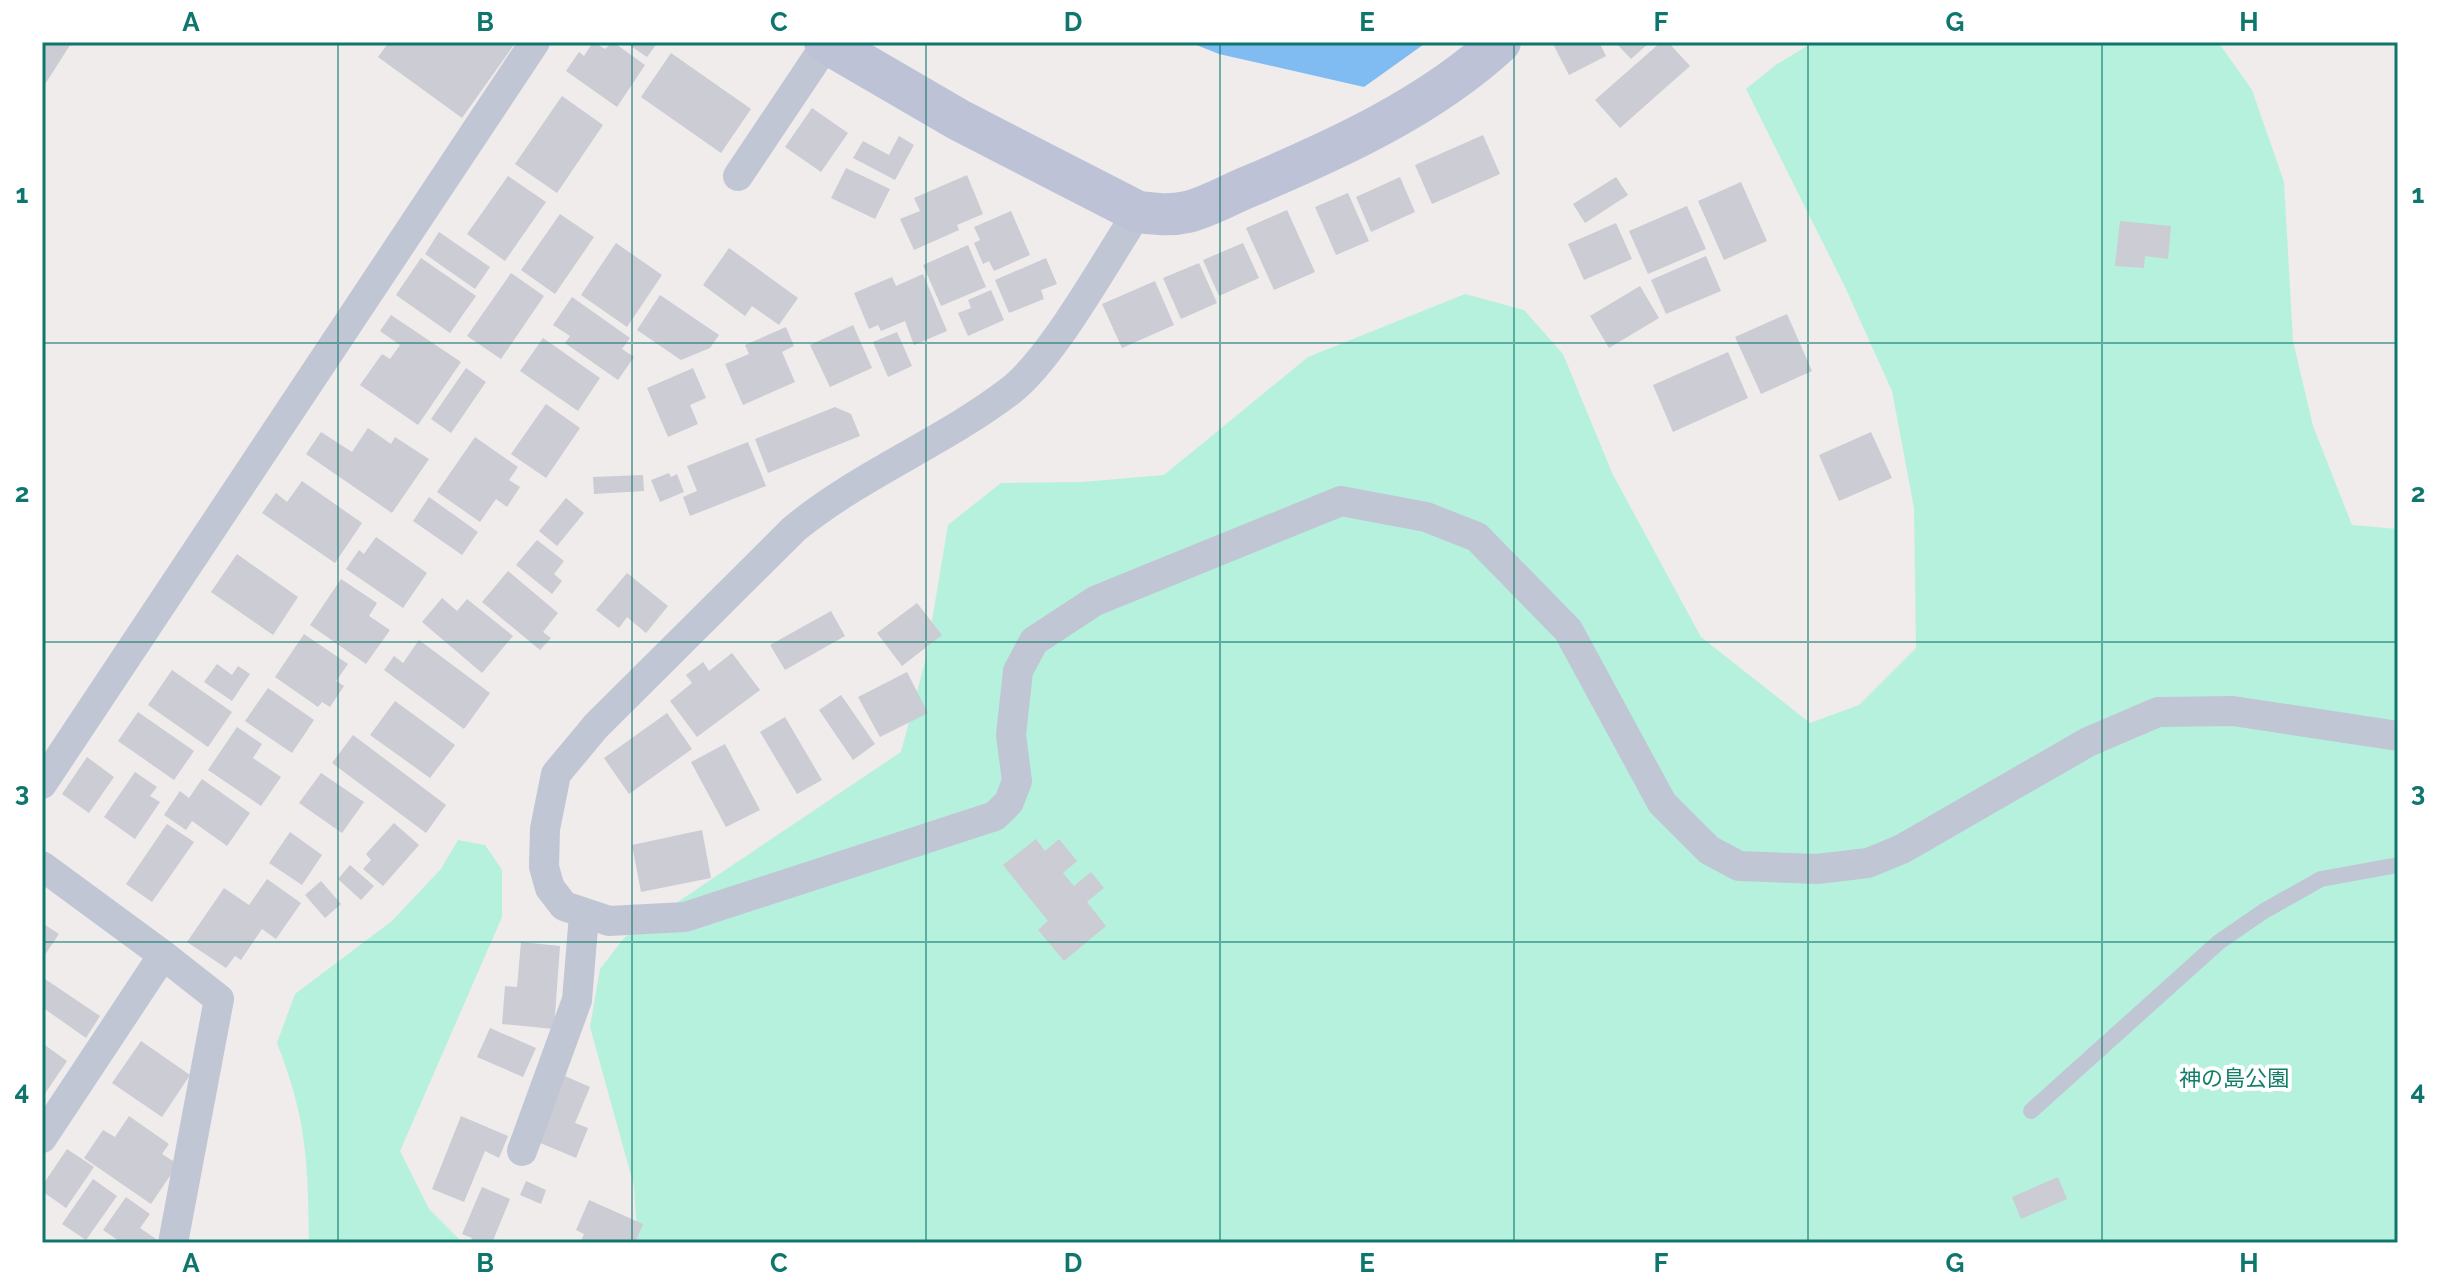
<svg xmlns="http://www.w3.org/2000/svg" width="2440" height="1285" viewBox="0 0 2440 1285" font-family="Raleway,'Noto Sans JP',sans-serif">
  <style>
    .green { fill: #b6f1dd }
    .water { fill: #80bbf1 }
    .building { fill: #cbccd4 }
    .lines { fill: none; stroke-linecap: round; stroke-linejoin: round }
    .lane { stroke: #c1c6d5; stroke-width: 16 }
    .street { stroke: #c1c6d5; stroke-width: 30 }
    .secondary { stroke: #bdc2d7; stroke-width: 42 }
    .grid { fill: none; stroke: #0f766e; stroke-width: 2; stroke-opacity: 0.55 }
    .labels { text-anchor: middle; dominant-baseline: central; stroke-width: 8; stroke-linejoin: round; paint-order: stroke }
    .park-label { font-size: 22px; fill: #117f66; stroke: #fff }
    .neatline { fill: none; stroke: #0f766e; stroke-width: 3 }
    .grid-label { font-size: 26px; text-anchor: middle; font-weight: bold; fill: #0f766e }
  </style>
  <rect width="100%" height="100%" fill="#efeceb"/>
  <g class="green">
    <path d="M1814,42H2218L2252,90L2284,182L2293,341L2313,426L2352,525L2398,529V1243H634L637,1232L634,1186L590,1027L600,969L624,938L901,752L925,662L948,525L1001,483L1082,482L1164,475L1308,357L1465,294L1524,310L1563,354L1613,475L1701,637L1810,723L1859,705L1916,648L1914,508L1892,391L1846,289L1746,89L1777,64Z"/>
    <path d="M458,840L485,845L502,870V917L400,1151L429,1209L463,1243H309C308,1163 307,1119 277,1043L295,994L392,921L441,869Z"/>
  </g>
  <path class="water" d="M1189,42H1427L1364,87L1219,54Z"/>
  <g class="building">
    <path d="M42,42H72L42,89Z"/>
    <path d="M389,42H516L462,118L378,57Z"/>
    <path d="M593,42L605,49L613,42L645,65L617,107L566,71L579,52L584,56Z"/>
    <path d="M625,42H658L647,57Z"/>
    <path d="M1552,42H1599L1606,56L1569,75Z"/>
    <path d="M1615,42H1650L1631,59Z"/>
    <path d="M1661,42H1668L1690,66L1620,128L1595,100Z"/>
    <path d="M671,53L751,109L721,153L641,97Z"/>
    <path d="M562,96L603,125L557,193L515,164Z"/>
    <path d="M812,108L848,133L821,172L785,147Z"/>
    <path d="M1483,135L1500,174L1432,204L1415,165Z"/>
    <path d="M899,136L914,145L895,180L853,158L863,141L889,155Z"/>
    <path d="M846,168L890,189L875,219L831,198Z"/>
    <path d="M967,175L983,214L957,225L959,230L914,250L900,219L920,211L914,198Z"/>
    <path d="M508,176L546,202L505,261L467,234Z"/>
    <path d="M1400,177L1415,212L1371,232L1356,197Z"/>
    <path d="M1616,177L1628,195L1585,223L1573,204Z"/>
    <path d="M1741,182L1767,241L1724,260L1698,201Z"/>
    <path d="M1348,193L1369,241L1336,255L1315,207Z"/>
    <path d="M1687,206L1706,249L1648,274L1629,231Z"/>
    <path d="M1287,210L1315,272L1274,290L1246,228Z"/>
    <path d="M1011,211L1030,255L994,271L989,261L983,264L974,243L980,240L974,227Z"/>
    <path d="M560,214L594,237L555,294L521,270Z"/>
    <path d="M2120,221L2171,226L2168,259L2145,256L2144,268L2115,266Z"/>
    <path d="M1616,223L1632,259L1584,280L1568,244Z"/>
    <path d="M439,232L490,267L475,289L425,254Z"/>
    <path d="M616,243L662,275L627,327L581,295Z"/>
    <path d="M1243,243L1259,278L1219,296L1203,260Z"/>
    <path d="M968,245L986,287L941,306L923,265Z"/>
    <path d="M729,248L798,298L779,325L752,306L745,316L703,285Z"/>
    <path d="M1706,256L1721,291L1666,314L1651,280Z"/>
    <path d="M421,258L476,296L450,333L396,295Z"/>
    <path d="M1046,258L1057,284L1041,290L1044,299L1009,313L995,280Z"/>
    <path d="M1199,263L1217,303L1181,319L1163,278Z"/>
    <path d="M511,273L544,296L501,359L467,336Z"/>
    <path d="M923,274L947,331L914,345L905,321L881,331L878,325L869,329L854,293L892,277L896,286Z"/>
    <path d="M1155,281L1174,325L1122,348L1102,304Z"/>
    <path d="M1640,286L1659,318L1609,348L1590,316Z"/>
    <path d="M991,290L1004,320L968,336L958,313L971,308L968,300Z"/>
    <path d="M660,295L719,335L710,348L681,360L637,330Z"/>
    <path d="M572,297L630,338L622,349L634,357L618,380L565,343L570,336L553,325Z"/>
    <path d="M1787,314L1812,371L1761,394L1735,337Z"/>
    <path d="M391,315L461,362L418,425L360,385L382,354L390,359L400,345L380,331Z"/>
    <path d="M853,325L872,368L830,387L810,345Z"/>
    <path d="M786,327L794,346L782,352L795,382L743,405L725,364L749,354L745,345Z"/>
    <path d="M897,332L912,366L888,377L873,342Z"/>
    <path d="M543,338L600,378L578,411L520,371Z"/>
    <path d="M1728,352L1748,398L1673,432L1653,385Z"/>
    <path d="M466,368L486,382L451,433L431,419Z"/>
    <path d="M693,368L706,398L690,405L698,424L668,437L647,388Z"/>
    <path d="M546,404L580,428L546,478L511,454Z"/>
    <path d="M835,407L851,414L860,436L768,473L755,439Z"/>
    <path d="M368,428L391,444L395,437L429,459L392,513L306,454L321,432L352,452Z"/>
    <path d="M1871,432L1892,478L1839,501L1819,455Z"/>
    <path d="M475,437L518,467L509,480L520,487L507,507L496,499L480,522L437,492Z"/>
    <path d="M748,442L766,486L690,516L683,497L697,491L687,466Z"/>
    <path d="M669,473L671,477L677,474L684,492L660,502L651,480Z"/>
    <path d="M643,475L644,491L594,494L593,477Z"/>
    <path d="M302,481L362,523L335,563L262,513L276,493L287,502Z"/>
    <path d="M429,497L478,532L462,555L413,521Z"/>
    <path d="M566,498L584,513L557,546L539,531Z"/>
    <path d="M376,537L427,573L403,608L346,569L359,550L364,554Z"/>
    <path d="M537,540L564,561L554,574L562,581L552,594L516,565Z"/>
    <path d="M237,554L298,597L273,635L211,592Z"/>
    <path d="M508,571L558,613L543,632L551,638L540,650L482,602Z"/>
    <path d="M627,573L668,606L646,633L627,617L619,628L596,610Z"/>
    <path d="M341,579L377,603L369,616L390,630L366,664L310,625Z"/>
    <path d="M442,598L457,611L467,599L513,636L482,673L422,622Z"/>
    <path d="M917,603L942,635L902,666L877,633Z"/>
    <path d="M831,611L845,636L785,670L770,645Z"/>
    <path d="M304,634L348,664L336,681L344,686L330,707L322,702L318,707L275,677Z"/>
    <path d="M419,640L490,693L464,729L384,670L394,656L403,663Z"/>
    <path d="M732,653L760,690L697,737L670,701L692,683L686,675L703,662L709,671Z"/>
    <path d="M217,664L232,675L238,666L250,674L232,701L204,682Z"/>
    <path d="M172,670L232,712L208,747L148,705Z"/>
    <path d="M907,672L928,713L880,737L858,697Z"/>
    <path d="M268,688L314,720L292,753L245,721Z"/>
    <path d="M841,695L875,744L853,760L819,710Z"/>
    <path d="M395,701L455,745L430,778L370,735Z"/>
    <path d="M138,712L194,751L174,780L118,741Z"/>
    <path d="M667,713L692,749L629,794L604,758Z"/>
    <path d="M785,717L822,780L797,794L760,732Z"/>
    <path d="M237,727L262,744L253,758L281,777L261,806L208,770Z"/>
    <path d="M353,735L446,805L426,833L332,763Z"/>
    <path d="M725,744L760,810L726,827L691,762Z"/>
    <path d="M87,757L114,777L89,813L62,794Z"/>
    <path d="M135,772L157,787L150,796L160,802L135,839L104,817Z"/>
    <path d="M321,773L364,802L342,833L299,803Z"/>
    <path d="M202,779L250,813L227,846L192,821L186,830L164,815L180,791L189,798Z"/>
    <path d="M394,823L419,845L383,886L363,869L371,860L366,854Z"/>
    <path d="M167,824L194,842L152,902L126,884Z"/>
    <path d="M702,830L711,878L641,892L632,845Z"/>
    <path d="M290,832L322,855L302,885L269,863Z"/>
    <path d="M1036,839L1045,851L1059,839L1077,861L1063,873L1074,886L1091,872L1104,888L1087,902L1106,926L1064,961L1038,930L1048,921L1003,865Z"/>
    <path d="M350,865L374,886L361,900L338,879Z"/>
    <path d="M267,879L301,903L276,939L262,929L241,960L235,956L226,968L187,942L224,888L249,905Z"/>
    <path d="M321,881L341,904L325,918L305,895Z"/>
    <path d="M42,923L59,934L42,959Z"/>
    <path d="M521,942L560,946L554,1029L502,1024L505,986L517,987Z"/>
    <path d="M42,977L100,1016L86,1038L42,1007Z"/>
    <path d="M490,1028L536,1048L523,1077L477,1057Z"/>
    <path d="M141,1041L190,1075L162,1117L112,1083Z"/>
    <path d="M42,1043L67,1061L42,1098Z"/>
    <path d="M565,1076L590,1087L575,1123L588,1128L576,1158L538,1142Z"/>
    <path d="M129,1116L169,1144L162,1154L178,1164L151,1204L84,1158L103,1130L115,1137Z"/>
    <path d="M461,1116L508,1136L499,1158L485,1151L464,1202L432,1189Z"/>
    <path d="M67,1149L94,1167L66,1208L42,1191V1186Z"/>
    <path d="M2058,1177L2067,1199L2021,1219L2012,1197Z"/>
    <path d="M93,1179L117,1196L86,1240L62,1224Z"/>
    <path d="M526,1181L546,1190L541,1204L520,1195Z"/>
    <path d="M482,1187L510,1199L492,1243H470L472,1238L462,1234Z"/>
    <path d="M126,1197L150,1214L140,1228L159,1241L157,1243H122L103,1230Z"/>
    <path d="M589,1200L643,1224L635,1243H580L584,1234L576,1230Z"/>
  </g>
  <g class="lines">
    <path class="lane" d="M2031,1111L2219,942L2264,911L2321,879L2398,865"/>
    <g class="street">
      <path d="M738,176L827,43"/>
      <path d="M1138,212C1106,260 1053,358 1010,391C942,443 861,474 794,529L596,726L556,774L545,829L544,867L550,888L564,906L609,921L685,917L995,816L1009,802L1017,781L1011,735L1018,671L1034,641L1095,601L1341,501L1426,517L1477,537L1568,630L1662,803L1709,850L1739,866L1817,869L1868,863L1902,849L2088,742L2158,712L2233,711L2398,736"/>
      <path d="M42,784L535,42"/>
      <path d="M42,866L163,955L42,1138"/>
      <path d="M163,955L219,999L173,1243"/>
      <path d="M522,1151L577,1000L584,915"/>
    </g>
    <path class="secondary" d="M825,42L959,120L1138,212C1155,214 1170,216 1187,212C1208,207 1230,194 1250,186C1337,149 1430,107 1500,42"/>
  </g>
  <path class="grid" d="M338,42V1243M632,42V1243M926,42V1243M1220,42V1243M1514,42V1243M1808,42V1243M2102,42V1243M42,343H2398M42,642H2398M42,942H2398"/>
  <g class="labels">
    <g class="park-label">
      <text x="2234" y="1078">神の島公園</text>
    </g>
  </g>
  <rect width="2440" height="1285" fill="none" stroke="#ffffff" stroke-width="88"/>
  <rect x="44" y="44" width="2352" height="1197" class="neatline"/>
  <g class="grid-label">
    <text x="191" y="31">A</text>
    <text x="485" y="31">B</text>
    <text x="779" y="31">C</text>
    <text x="1073" y="31">D</text>
    <text x="1367" y="31">E</text>
    <text x="1661" y="31">F</text>
    <text x="1955" y="31">G</text>
    <text x="2249" y="31">H</text>
    <text x="22" y="203">1</text>
    <text x="2418" y="203">1</text>
    <text x="22" y="502">2</text>
    <text x="2418" y="502">2</text>
    <text x="22" y="801">3</text>
    <text x="2418" y="801">3</text>
    <text x="22" y="1100">4</text>
    <text x="2418" y="1100">4</text>
    <text x="191" y="1272">A</text>
    <text x="485" y="1272">B</text>
    <text x="779" y="1272">C</text>
    <text x="1073" y="1272">D</text>
    <text x="1367" y="1272">E</text>
    <text x="1661" y="1272">F</text>
    <text x="1955" y="1272">G</text>
    <text x="2249" y="1272">H</text>
  </g>
</svg>
